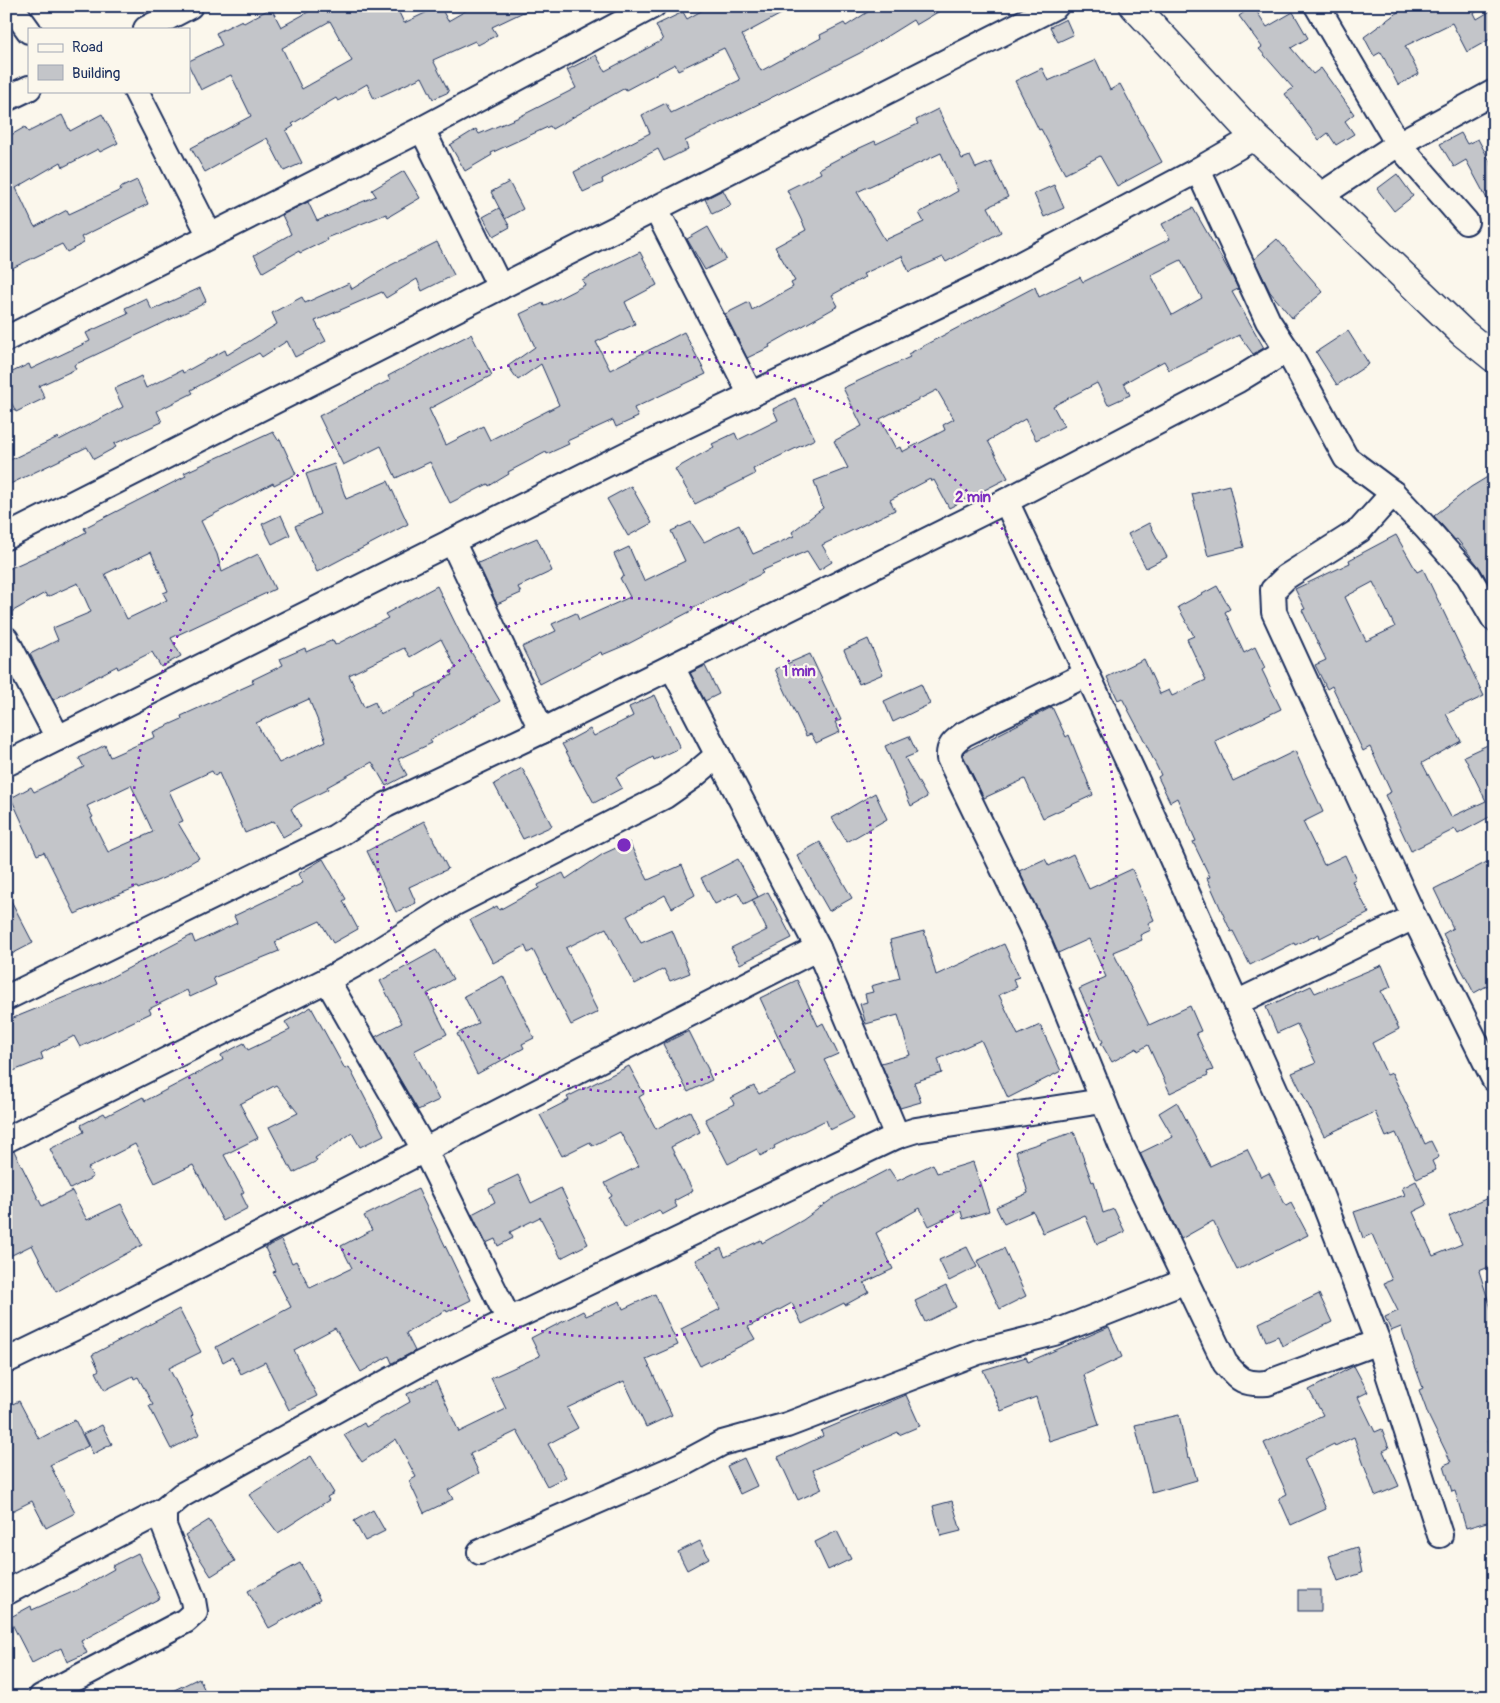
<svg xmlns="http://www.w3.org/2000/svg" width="1500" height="1703" viewBox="0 0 1500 1703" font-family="Pangolin,sans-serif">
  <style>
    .building { fill: #c3c5c9; stroke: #1b2f5e; fill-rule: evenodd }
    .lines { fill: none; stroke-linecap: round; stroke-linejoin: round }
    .minor-casing { stroke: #1b2f5e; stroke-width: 28 }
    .major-casing { stroke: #1b2f5e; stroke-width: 31 }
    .minor { stroke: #fbf7ec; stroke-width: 24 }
    .major { stroke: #fbf7ec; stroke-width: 28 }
    .ring { fill: none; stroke: #7b2cbf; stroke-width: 2.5; stroke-dasharray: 2.5 5 }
    .centre { fill: #7b2cbf; stroke: #fbf7ec; stroke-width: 2.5 }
    .ring-label { font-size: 15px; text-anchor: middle; font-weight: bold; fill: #7b2cbf; stroke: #fbf7ec; stroke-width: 4.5; stroke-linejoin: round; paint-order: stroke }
  </style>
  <rect width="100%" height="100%" fill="#fbf7ec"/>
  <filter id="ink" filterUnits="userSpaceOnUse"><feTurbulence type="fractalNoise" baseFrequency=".02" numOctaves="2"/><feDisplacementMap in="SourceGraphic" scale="10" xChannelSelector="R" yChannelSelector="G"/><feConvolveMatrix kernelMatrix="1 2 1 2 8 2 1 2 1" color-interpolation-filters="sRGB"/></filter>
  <g filter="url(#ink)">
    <g class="building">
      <path d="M319,6H396L404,23L440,6L448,21L474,6H536L492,27L497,35L478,45L475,41L433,60L449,92L433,99L422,77L374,99L367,84L338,101L336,98L292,124L294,126L286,131L302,163L284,171L267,138L205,172L191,148L251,116L231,75L201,90L189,66V61L222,45L216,33L242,20L244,23L271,8L281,27ZM330,21L352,61L302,89L282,48Z"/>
      <path d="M710,6H796L742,35L761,71L821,38L820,35L844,23L846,26L877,6H948L916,25L913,20L860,53L685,141L688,149L664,161L658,149L602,179L603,183L583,192L574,172L650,133L642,115L666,103L671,113L740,80L724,48L678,70L675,64L626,90L625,88L552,129L550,126L491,153L492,155L465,171L450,145L476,129L479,134L517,118L576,88L567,70L596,55L605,71L663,40L656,25L683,12L687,19Z"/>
      <path d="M1253,6L1267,27L1293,12L1308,38L1291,48L1313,74L1321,68L1354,114L1345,121L1354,134L1336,145L1328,133L1319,140L1285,94L1293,88L1259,49L1262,47L1239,16Z"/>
      <path d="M1406,6H1488L1474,13L1477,19L1494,9V37L1467,52L1452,23L1405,46L1419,74L1398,85L1381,52L1374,56L1364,37Z"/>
      <path d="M1066,19L1073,35L1058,42L1050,27Z"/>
      <path d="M1096,60L1110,90L1120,84L1162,162L1117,186L1100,156L1065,174L1041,129L1039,130L1015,81L1042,68L1048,81Z"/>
      <path d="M938,109L962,159L970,156L976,168L991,162L1008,197L988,207L1001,232L946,262L943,257L909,272L902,256L863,274L865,277L832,295L838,306L769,345L770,347L747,358L725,314L749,302L752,310L793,287L791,283L795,281L775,247L806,230L787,190L821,173L819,169L851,152L875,141L876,144L918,124L916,120ZM941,153L958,191L919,213L924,222L885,240L857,192Z"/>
      <path d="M102,114L118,143L100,152L98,149L63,167L61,162L16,188L32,222L35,227L67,210L69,214L121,190L120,188L137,180L148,204L81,237L84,243L67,252L62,244L6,271V138L25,127L28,132L62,115L70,131Z"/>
      <path d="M1461,133L1467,144L1478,139L1494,169V212L1466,160L1454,167L1440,144Z"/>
      <path d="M404,171L420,198L388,217L386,214L326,238L327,240L300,253L299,251L263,272L254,255L291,234L282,215L308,202L317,221L376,196L372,190Z"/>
      <path d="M1397,174L1413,196L1394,211L1377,189Z"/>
      <path d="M509,182L523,209L505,219L491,192Z"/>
      <path d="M1054,185L1064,208L1044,217L1034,194Z"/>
      <path d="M723,190L731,205L712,214L705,199Z"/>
      <path d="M499,208L510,227L494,236L483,217Z"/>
      <path d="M1193,208L1233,278L1238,289L1232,292L1264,348L1253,354L1239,335L1169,370L1164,361L1124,383L1130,395L1108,405L1097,383L1053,406L1064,426L1036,440L1025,419L988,441L1008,478L949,508L934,480L931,482L930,479L890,500L895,510L822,545L832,562L819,570L807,551L761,571L763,573L692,608L693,610L628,644L602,655L601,652L540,684L522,647L556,631L552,624L576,613L579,620L630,597L620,578L624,576L614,554L629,547L644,581L685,561L671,531L691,522L704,542L739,525L753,554L794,536L792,532L823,508L814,481L848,468L834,441L862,426L843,388L910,357L908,354L1035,287L1039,297L1080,277L1083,282L1170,239L1162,224ZM1181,260L1202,298L1172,315L1151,275ZM937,390L954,419L943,425L945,430L902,452L900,447L896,449L880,419Z"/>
      <path d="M708,227L726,259L705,270L687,239Z"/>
      <path d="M1277,239L1323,292L1292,318L1270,292L1254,259Z"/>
      <path d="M437,242L454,275L422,291L417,279L386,298L382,292L315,321L326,341L295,357L287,341L262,357L259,353L191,390L193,393L157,411L162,422L114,444L116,447L94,459L87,447L6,486V462L58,437L59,440L123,407L114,389L141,376L146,388L182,370L183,373L225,350L227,355L277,324L272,313L302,297L305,303L349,283L352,289L391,265Z"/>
      <path d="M640,252L657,285L625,302L635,324L596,342L610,370L684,332L706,374L634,408L638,417L616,427L613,420L567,441L569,444L547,454L546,452L508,472L509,474L489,486L488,484L450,503L430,462L396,478L381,446L343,465L319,416L390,380L388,376L441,348L442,349L471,334L492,375L429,409L446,445L483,426L490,440L559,405L541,364L518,380L508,366L535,347L520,314L543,303L544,306L585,285L582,280Z"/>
      <path d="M200,288L206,301L201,305L74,365L76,369L39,386L45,398L16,412L6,392V375L29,364L31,369L90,341L86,333L128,314L125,308L146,298L152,310Z"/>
      <path d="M1348,331L1369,364L1337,385L1316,352Z"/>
      <path d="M795,398L815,439L753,469L755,474L695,504L675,469L714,447L712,444L735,433L738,440L778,420L773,409Z"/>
      <path d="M273,432L278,440L280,439L296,474L274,485L273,483L201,521L217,554L222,572L258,554L275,589L171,638L181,656L161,667L152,652L118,669L117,666L53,700L30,654L58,640L53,628L91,612L78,583L47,597L45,593L6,615V570L60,546L86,532L84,528L186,476L184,473ZM151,552L168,591L163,593L167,600L127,619L105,574Z"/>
      <path d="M334,464L346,499L388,481L408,524L317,572L295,526L320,514L306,474Z"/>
      <path d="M1494,473V592L1480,568L1457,539L1455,540L1434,516L1471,487Z"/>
      <path d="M1229,485L1244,547L1208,556L1192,494Z"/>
      <path d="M631,486L652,523L628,536L607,499Z"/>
      <path d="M281,515L290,535L272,544L262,524Z"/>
      <path d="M1149,523L1167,557L1146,568L1128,534Z"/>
      <path d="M1396,535L1417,572L1423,569L1484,696L1446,714L1461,741L1422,763L1451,817L1486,801L1464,756L1494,742V817L1493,815L1458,834L1455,829L1411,851L1385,795L1391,792L1370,747L1363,751L1332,686L1327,689L1315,665L1326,660L1302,610L1305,609L1295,589L1350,563L1349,560ZM1373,582L1395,627L1366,641L1345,597Z"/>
      <path d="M537,538L552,571L518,587L521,593L497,604L478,563Z"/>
      <path d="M437,586L460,633L500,701L430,740L432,743L398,759L407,775L386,786L372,762L327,787L328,789L298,804L291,809L301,827L283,837L274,821L245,833L219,773L215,776L212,771L169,791L183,821L178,823L199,858L166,877L138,889L137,887L105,900L75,914L44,852L37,855L11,798L31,787L34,792L84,767L79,758L105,745L110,757L155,737L153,732L182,719L181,716L254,683L252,680L283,665L280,659L305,648L306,652L333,640L335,645L388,618L385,614ZM441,639L456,668L450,672L452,675L416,694L417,696L380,714L375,702L364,707L349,675L404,648L410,657ZM309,699L326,741L279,763L256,723ZM131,785L153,832L108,852L91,818L93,817L87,806Z"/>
      <path d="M1217,586L1230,609L1225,612L1244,653L1255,647L1265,668L1262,670L1281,709L1215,741L1233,781L1295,751L1323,812L1303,822L1324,865L1345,855L1356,879L1352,881L1369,913L1320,938L1319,934L1295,945L1294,943L1250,965L1233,931L1231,932L1207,878L1210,877L1193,842L1196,841L1177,798L1170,802L1158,777L1161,775L1141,734L1122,698L1118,700L1107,677L1144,659L1160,694L1169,690L1172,696L1206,680L1187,639L1194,636L1178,607Z"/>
      <path d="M868,639L883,674L859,684L844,650Z"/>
      <path d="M810,654L841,720L835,722L840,732L816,743L811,734L806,736L775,669Z"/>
      <path d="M705,666L719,694L705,701L690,673Z"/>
      <path d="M921,684L930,704L893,722L884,701Z"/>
      <path d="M655,695L680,748L654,760L653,757L616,777L622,788L594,803L562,744L590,729L594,736L633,716L629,707Z"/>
      <path d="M1052,707L1066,737L1069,735L1093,795L1043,818L1025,779L984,798L963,755L964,752Z"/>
      <path d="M909,736L917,753L905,758L927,797L911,806L885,746Z"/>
      <path d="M522,768L552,826L523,839L494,784Z"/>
      <path d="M875,793L887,819L847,842L832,818Z"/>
      <path d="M424,821L448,869L409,887L416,903L396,912L367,851Z"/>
      <path d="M629,842L648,880L682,865L695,895L672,908L665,895L627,916L641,943L672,930L690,973L670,981L664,969L635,984L606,928L566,948L598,1012L571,1025L533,950L528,953L525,946L493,963L470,920L497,906L499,910L539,888L538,885L563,873L566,879L603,854Z"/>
      <path d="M820,842L852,898L829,911L797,855Z"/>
      <path d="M1073,854L1089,889L1132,869L1154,920L1148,923L1151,930L1140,935L1142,940L1113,952L1149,1025L1190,1006L1201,1031L1196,1033L1213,1070L1207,1072L1208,1075L1170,1093L1148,1045L1138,1051L1137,1048L1112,1062L1101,1043L1103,1042L1079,989L1106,977L1089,939L1058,953L1019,871L1045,859L1049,866Z"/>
      <path d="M323,859L346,899L343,901L358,929L333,943L320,921L275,942L279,951L213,978L216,985L190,997L187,990L149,1009L151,1013L80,1047L74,1036L41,1053L43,1059L6,1074V1021L102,982L192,935L195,943L237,923L234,916L303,883L298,874Z"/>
      <path d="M738,859L758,897L744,904L738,893L715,904L701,878Z"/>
      <path d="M1487,862L1488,865L1494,862V982L1474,993L1443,934L1453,928L1434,889Z"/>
      <path d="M6,891L33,943L6,957Z"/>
      <path d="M768,892L792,938L740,964L731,948L767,930L752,900Z"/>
      <path d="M924,931L936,975L1004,944L1019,977L1013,979L1017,987L999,995L1018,1035L1040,1025L1061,1071L1008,1098L981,1040L938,1059L942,1073L914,1082L921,1102L900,1108L881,1063L910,1055L898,1015L866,1024L860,1004L867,1002L865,994L873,992L871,986L900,978L890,940Z"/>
      <path d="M436,950L453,979L427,994L447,1034L414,1051L439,1100L418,1110L375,1037L402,1023L380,981Z"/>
      <path d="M1382,965L1391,987L1381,991L1399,1029L1372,1043L1387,1075L1392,1073L1425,1144L1431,1141L1439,1157L1432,1161L1436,1170L1417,1179L1396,1133L1386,1137L1375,1112L1324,1136L1292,1073L1316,1063L1297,1024L1277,1033L1266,1007L1311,986L1315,993Z"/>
      <path d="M503,976L534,1038L522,1044L524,1048L477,1074L457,1034L478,1023L464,996Z"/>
      <path d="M797,980L818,1026L823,1023L838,1054L824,1060L854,1118L830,1130L826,1120L774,1146L775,1148L760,1156L757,1149L728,1164L705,1119L734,1104L731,1098L754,1086L759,1094L796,1075L760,998Z"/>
      <path d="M311,1007L345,1069L349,1067L384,1135L360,1147L352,1133L315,1158L317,1161L293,1173L269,1127L298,1113L276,1085L240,1104L258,1138L224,1155L244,1192L241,1194L248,1208L223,1221L193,1165L155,1183L135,1144L88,1168L93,1177L70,1189L50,1149L84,1132L81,1125L104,1113L106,1116L143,1097L145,1101L223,1060L221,1055L244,1043L248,1050L290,1030L285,1022Z"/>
      <path d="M689,1031L709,1071H708L712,1080L688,1092L663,1044Z"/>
      <path d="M629,1066L644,1094L639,1097L656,1129L690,1111L700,1132L671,1147L693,1191L674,1201L677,1207L662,1215L659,1210L625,1228L609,1198L612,1196L605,1183L639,1166L620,1132L592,1146L590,1142L562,1156L540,1115L569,1100L567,1097Z"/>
      <path d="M1177,1102L1210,1166L1247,1149L1261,1177L1269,1173L1286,1206L1291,1203L1308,1235L1237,1270L1213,1221L1181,1239L1140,1153L1173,1137L1159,1113Z"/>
      <path d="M1074,1132L1092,1182L1094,1181L1103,1213L1114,1209L1125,1232L1097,1244L1085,1215L1043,1233L1033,1211L1004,1224L996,1207L1028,1193L1016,1151Z"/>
      <path d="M14,1151L42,1206L72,1191L87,1220L121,1204L142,1245L56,1292L32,1245L6,1258V1154Z"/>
      <path d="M973,1162L989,1211L963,1219L961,1211L929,1226L920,1208L876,1233L893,1269L864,1283L869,1292L845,1305L844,1303L802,1324L792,1303L748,1327L755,1339L700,1366L681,1329L720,1309L696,1260L721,1248L725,1257L761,1240L762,1243L803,1220L835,1197L889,1169L897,1181L933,1164L937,1173Z"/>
      <path d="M518,1175L531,1203L561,1188L588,1244L561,1258L540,1217L510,1232L513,1238L498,1246L495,1239L486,1243L472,1214L495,1202L489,1189Z"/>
      <path d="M1416,1181L1427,1205L1413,1212L1433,1256L1462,1244L1449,1216L1494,1195V1265L1479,1271L1494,1318V1440L1487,1441L1494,1464V1520L1466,1528L1455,1491L1452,1492L1444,1465L1451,1462L1429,1417L1419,1390L1423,1388L1401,1327L1391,1331L1385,1317L1398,1311L1384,1283L1392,1280L1372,1234L1363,1238L1354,1212L1405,1195L1402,1188Z"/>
      <path d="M418,1189L471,1300L447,1312L446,1310L406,1333L415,1351L392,1363L389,1356L361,1372L335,1328L294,1350L317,1396L289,1410L265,1362L241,1374L232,1357L223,1362L216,1347L291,1307L273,1272L276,1271L265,1248L281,1240L292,1263L296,1261L310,1288L352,1268L341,1246L372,1230L364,1216Z"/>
      <path d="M967,1247L977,1267L949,1281L939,1260Z"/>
      <path d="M1004,1248L1026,1296L1000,1309L977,1261Z"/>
      <path d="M946,1286L956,1307L925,1322L915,1301Z"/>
      <path d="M655,1294L678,1345L646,1359L672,1415L646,1427L624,1381L567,1408L578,1428L548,1444L566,1477L547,1486L517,1431L470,1454L479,1473L448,1490L453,1499L424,1513L409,1481L416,1477L396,1439L362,1462L344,1435L364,1423L366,1427L410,1402L407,1394L436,1381L459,1432L506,1409L491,1378L540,1356L531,1338L583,1311L586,1316L620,1301L623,1309Z"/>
      <path d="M1319,1294L1332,1322L1282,1346L1278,1336L1266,1341L1259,1323Z"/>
      <path d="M179,1309L201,1352L169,1368L193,1415L191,1417L200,1434L171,1449L149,1406L153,1405L138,1377L134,1379L133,1376L105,1390L96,1372L99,1370L92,1355Z"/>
      <path d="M1109,1327L1122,1357L1084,1375L1099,1425L1049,1441L1036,1397L1001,1411L983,1370L1026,1357L1028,1362Z"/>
      <path d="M1354,1366L1368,1392L1358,1397L1375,1432L1382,1429L1389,1448L1383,1451L1399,1486L1375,1496L1354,1437L1335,1446L1334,1444L1304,1459L1326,1509L1291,1525L1279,1498L1287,1494L1264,1443L1323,1415L1309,1390Z"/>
      <path d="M906,1395L920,1426L899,1435L898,1432L813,1470L822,1489L798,1500L778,1457L823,1436L821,1431Z"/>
      <path d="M19,1401L39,1439L75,1420L88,1446L50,1465L75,1513L46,1528L32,1501L6,1514V1407Z"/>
      <path d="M1179,1415L1188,1458L1190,1457L1197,1480L1152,1493L1135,1425Z"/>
      <path d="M102,1425L112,1444L93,1454L83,1434Z"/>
      <path d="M311,1456L334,1493L327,1497L329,1500L278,1533L249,1495Z"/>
      <path d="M744,1458L757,1486L740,1494L727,1466Z"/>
      <path d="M952,1501L961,1531L941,1536L933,1506Z"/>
      <path d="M373,1510L385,1531L365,1541L354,1521Z"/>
      <path d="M209,1520L235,1561L211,1576L185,1535Z"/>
      <path d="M837,1531L851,1559L828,1570L815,1542Z"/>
      <path d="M700,1541L709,1558L687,1570L678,1552Z"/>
      <path d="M1357,1547L1362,1573L1338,1581L1329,1556Z"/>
      <path d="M138,1553L160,1598L81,1641L87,1653L67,1662L61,1648L32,1663L9,1618L31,1606L32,1610L77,1590L114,1569L112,1566Z"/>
      <path d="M300,1563L320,1600L269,1628L248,1591Z"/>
      <rect x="1298" y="1590" width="23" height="21"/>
      <path d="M199,1678L208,1697H160Z"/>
    </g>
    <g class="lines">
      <g class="minor-casing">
        <g id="minor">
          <path d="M11,6L29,31"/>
          <path d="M1317,6L1398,144L1466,222"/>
          <path d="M146,29L190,6"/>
          <path d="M136,91L210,236"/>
          <path d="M6,99L29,88"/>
          <path d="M422,129L500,287"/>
          <path d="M1320,196L1398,144L1494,92"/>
          <path d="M656,209L751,395"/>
          <path d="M6,339L422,129L653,6"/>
          <path d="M1287,350L1346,458L1393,493L1427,529L1468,575L1494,619"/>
          <path d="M1393,493L1360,530L1286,577L1273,590L1274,612L1414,917L1494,1079"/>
          <path d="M1006,501L1133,772L1312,1172L1378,1342L1440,1535"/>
          <path d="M6,537L1056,6"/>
          <path d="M452,541L542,731"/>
          <path d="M6,639L58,738"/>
          <path d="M672,667L818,948L897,1136"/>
          <path d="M1087,674L964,734C955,741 948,745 949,758L1040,945L1121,1145L1225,1363C1239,1380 1245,1385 1267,1383L1378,1342"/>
          <path d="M6,764L627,454L993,279L1198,170"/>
          <path d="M327,980L424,1149L509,1320"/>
          <path d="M6,998L335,837L386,805L542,731L1006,501L1238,380L1287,350L1268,321L1198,170L1255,137"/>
          <path d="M1236,1003L1414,917"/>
          <path d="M6,1140L327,980L367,958L455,903L665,796L692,777L718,755"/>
          <path d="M6,1361L120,1306L818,948"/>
          <path d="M480,1552L681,1465L722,1443L787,1425L978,1352L1054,1333L1186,1281"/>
          <path d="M7,1592L164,1510L182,1495L416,1366L509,1320L897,1136L916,1130L1102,1101"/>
          <path d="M41,1697L185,1621L195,1612L193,1600L164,1526V1510"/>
        </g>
      </g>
      <g class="major-casing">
        <path id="major" d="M1134,6L1255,137L1320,196L1463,333L1494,358"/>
      </g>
      <use href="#minor" class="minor"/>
      <use href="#major" class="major"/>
    </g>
  </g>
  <g class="ring">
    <circle cx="624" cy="845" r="247"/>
    <circle cx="624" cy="845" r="493"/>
  </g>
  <circle cx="624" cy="845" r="8" class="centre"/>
  <g class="ring-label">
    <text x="973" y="502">2 min</text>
    <text x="799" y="676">1 min</text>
  </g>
  <rect width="1500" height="1703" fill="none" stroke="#fbf7ec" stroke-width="25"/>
  <rect x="12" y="12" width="1475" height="1678" fill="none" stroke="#1b2f5e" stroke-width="2" filter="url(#ink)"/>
  <rect x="28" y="28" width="162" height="65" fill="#fbf7ec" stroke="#a1a7b3"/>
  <rect x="38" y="44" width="25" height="8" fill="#fbf7ec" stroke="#a1a7b3"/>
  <text x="72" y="52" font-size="15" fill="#1b2f5e">Road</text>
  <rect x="38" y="65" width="25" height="15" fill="#c3c5c9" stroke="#a1a7b3"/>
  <text x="72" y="78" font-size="15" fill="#1b2f5e">Building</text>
</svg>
